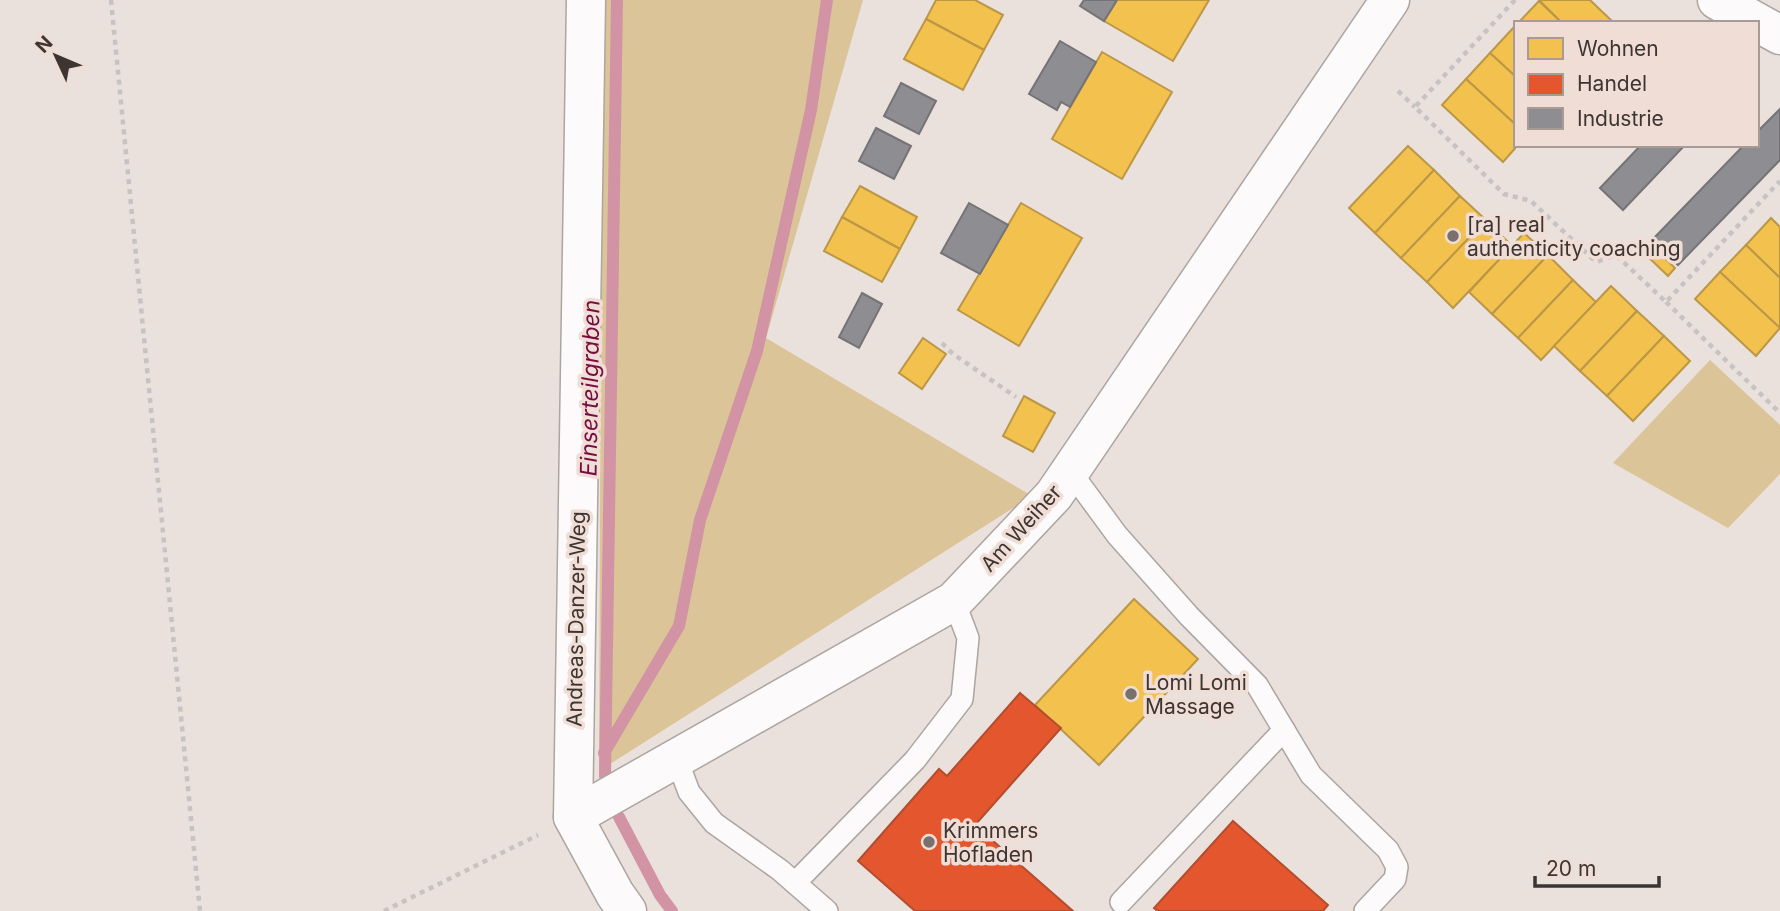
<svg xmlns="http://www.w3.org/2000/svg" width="1780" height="911" viewBox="0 0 1780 911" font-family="Inter,sans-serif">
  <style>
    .green { fill: #dbc498 }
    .homes { fill: #f2c14e; stroke: #bb9746; stroke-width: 2 }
    .shops { fill: #e4572e; stroke: #b24d2f; stroke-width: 2 }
    .industry { fill: #8d8d92; stroke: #757375; stroke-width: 2 }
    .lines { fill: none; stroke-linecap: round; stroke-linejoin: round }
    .stream { stroke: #d293a5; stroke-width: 12 }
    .service-casing { stroke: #aca5a1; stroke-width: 24 }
    .minor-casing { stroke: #aca5a1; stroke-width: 41 }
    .path { stroke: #c6c3c2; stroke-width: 4.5; stroke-dasharray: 5 5; stroke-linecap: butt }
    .service { stroke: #fcfafa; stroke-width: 21 }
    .minor { stroke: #fcfafa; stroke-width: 38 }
    .poi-dot { fill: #79716e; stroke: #f0ded6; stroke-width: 2.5 }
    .labels { text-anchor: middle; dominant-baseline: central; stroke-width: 7; stroke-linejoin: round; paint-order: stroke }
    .poi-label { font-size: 21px; fill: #3c3532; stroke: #f0ded6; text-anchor: start }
    .street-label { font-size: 21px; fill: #3c3532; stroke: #f0ded6 }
    .water-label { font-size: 23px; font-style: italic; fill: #780b3f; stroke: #f0ded6 }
  </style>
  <rect width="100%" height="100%" fill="#eae0dc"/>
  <g class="green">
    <path d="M602,0H863L766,338L1032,496L599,771Z"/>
    <path d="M1710,360L1780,425V474L1728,528L1613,463Z"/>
  </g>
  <g class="homes">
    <path d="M936,0H975L1003,15L984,50L926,19Z"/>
    <path d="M1117,0H1209L1173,61L1104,21Z"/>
    <path d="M1539,0H1590L1614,23H1562Z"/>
    <path d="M1539,1L1562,23H1518Z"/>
    <path d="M926,19L984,50L963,90L904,59Z"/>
    <path d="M1514,27L1516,28V77L1490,53Z"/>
    <path d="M1102,52L1172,92L1122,179L1052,139Z"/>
    <path d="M1490,53L1516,77V125L1466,79Z"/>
    <path d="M1466,79L1516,125V145H1518L1503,162L1442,105Z"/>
    <path d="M1408,146L1434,170L1375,233L1349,208Z"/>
    <path d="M1434,170L1460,196L1401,258L1375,233Z"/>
    <path d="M860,186L917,217L900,249L842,217Z"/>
    <path d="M1460,196L1486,220L1427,282L1401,258Z"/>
    <path d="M1021,203L1082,238L1019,346L958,310Z"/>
    <path d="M842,217L900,249L882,282L824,251Z"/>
    <path d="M1771,218L1780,227V278L1746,245Z"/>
    <path d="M1486,220L1512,246L1453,308L1427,282Z"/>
    <path d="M1524,233L1548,255L1492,314L1469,292Z"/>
    <path d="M1649,243L1675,268L1668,276L1642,251Z"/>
    <path d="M1746,245L1780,278V328L1720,272Z"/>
    <path d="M1548,255L1573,280L1518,338L1492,314Z"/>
    <path d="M1720,272L1780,328L1756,356L1695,299Z"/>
    <path d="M1573,280L1596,302L1541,360L1518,338Z"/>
    <path d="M1611,286L1637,311L1580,371L1554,346Z"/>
    <path d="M1637,311L1664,336L1607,396L1580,371Z"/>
    <path d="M1664,336L1690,361L1633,421L1607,396Z"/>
    <path d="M923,338L946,354L922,389L899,373Z"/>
    <path d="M1024,396L1055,413L1033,452L1003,436Z"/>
    <path d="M1134,599L1198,659L1099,765L1035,705Z"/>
  </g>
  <g class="shops">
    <path d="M1020,693L1061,728L975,825L1073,911H915L858,861L939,769L947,776Z"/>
    <path d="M1233,821L1328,905L1323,911H1158L1154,908Z"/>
  </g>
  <g class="industry">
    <path d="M1084,0H1117L1104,21L1080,6Z"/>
    <path d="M1060,41L1096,62L1070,107L1061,102L1057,110L1029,94Z"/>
    <path d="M901,83L936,101L919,134L884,116Z"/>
    <path d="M1780,109V160L1678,265L1652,240L1744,145H1757V132Z"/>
    <path d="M876,128L911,146L894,179L859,161Z"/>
    <path d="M1641,145H1685L1623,210L1600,188Z"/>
    <path d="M969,203L1008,225L980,274L941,253Z"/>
    <path d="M862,293L882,304L859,348L839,337Z"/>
  </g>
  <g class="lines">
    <g class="stream">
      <path d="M604,753L679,626L700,520L757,351L811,110L827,0"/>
      <path d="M605,776L617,0"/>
      <path d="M619,817L660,895L672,911"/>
    </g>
    <g class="service-casing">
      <g id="service">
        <path d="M1070,471L1117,535L1189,616L1257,685L1311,775L1388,850L1397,867L1395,879L1365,911"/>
        <path d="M677,760L689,792L714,823L780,870L827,911"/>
        <path d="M795,883L915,760L962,699L968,638L954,601"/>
        <path d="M1121,902L1284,730"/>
      </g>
    </g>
    <g class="minor-casing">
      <g id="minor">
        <path d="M586,0L573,817L615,894L627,911"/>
        <path d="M1717,0L1780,35"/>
        <path d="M573,817L954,601L1054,495L1390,0"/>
      </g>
    </g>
    <g class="path">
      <path d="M111,0L200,911"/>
      <path d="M1515,0L1415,107L1504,194L1531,201L1596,262L1616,255L1666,302L1780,181"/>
      <path d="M1398,91L1415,107"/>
      <path d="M1616,255L1626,244"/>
      <path d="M1666,302L1780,413"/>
      <path d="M942,343L953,354L1016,397"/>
      <path d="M384,911L538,835"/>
    </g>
    <use href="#service" class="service"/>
    <use href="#minor" class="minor"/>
  </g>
  <g class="poi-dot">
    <circle cx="1453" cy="236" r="7"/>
    <circle cx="1131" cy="694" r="7"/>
    <circle cx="929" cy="842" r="7"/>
  </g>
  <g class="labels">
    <g class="poi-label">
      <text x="1467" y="224">[ra] real<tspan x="1467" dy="24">authenticity coaching</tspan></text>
      <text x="1145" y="682">Lomi Lomi<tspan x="1145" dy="24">Massage</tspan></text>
      <text x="943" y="830">Krimmers<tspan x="943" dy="24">Hofladen</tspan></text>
    </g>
    <g class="street-label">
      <text transform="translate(1021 528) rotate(-48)">Am Weiher</text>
      <text transform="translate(576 619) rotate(-89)">Andreas-Danzer-Weg</text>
    </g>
    <g class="water-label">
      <text transform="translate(590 388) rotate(-89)">Einserteilgraben</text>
    </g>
  </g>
  <rect x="1514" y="21" width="245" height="126" fill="#f0ded6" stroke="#a89a94" stroke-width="2"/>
  <rect x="1528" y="38" width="35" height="21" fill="#f2c14e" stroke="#a89a94" stroke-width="2"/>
  <text x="1577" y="56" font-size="21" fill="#3c3532">Wohnen</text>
  <rect x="1528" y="74" width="35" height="21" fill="#e4572e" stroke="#a89a94" stroke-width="2"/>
  <text x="1577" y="91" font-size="21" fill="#3c3532">Handel</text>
  <rect x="1528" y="108" width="35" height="21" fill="#8d8d92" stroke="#a89a94" stroke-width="2"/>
  <text x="1577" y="126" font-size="21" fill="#3c3532">Industrie</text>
  <g transform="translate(56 56) rotate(314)" stroke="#f0ded6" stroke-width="5" paint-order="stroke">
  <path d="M0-5L12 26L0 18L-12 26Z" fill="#3c3532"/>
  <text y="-10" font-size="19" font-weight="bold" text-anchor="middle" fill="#3c3532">N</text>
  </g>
  <path d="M1535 876v10h124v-10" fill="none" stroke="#3c3532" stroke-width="3.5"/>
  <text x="1546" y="876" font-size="21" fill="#3c3532" stroke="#f0ded6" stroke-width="5" paint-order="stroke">20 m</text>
</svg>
